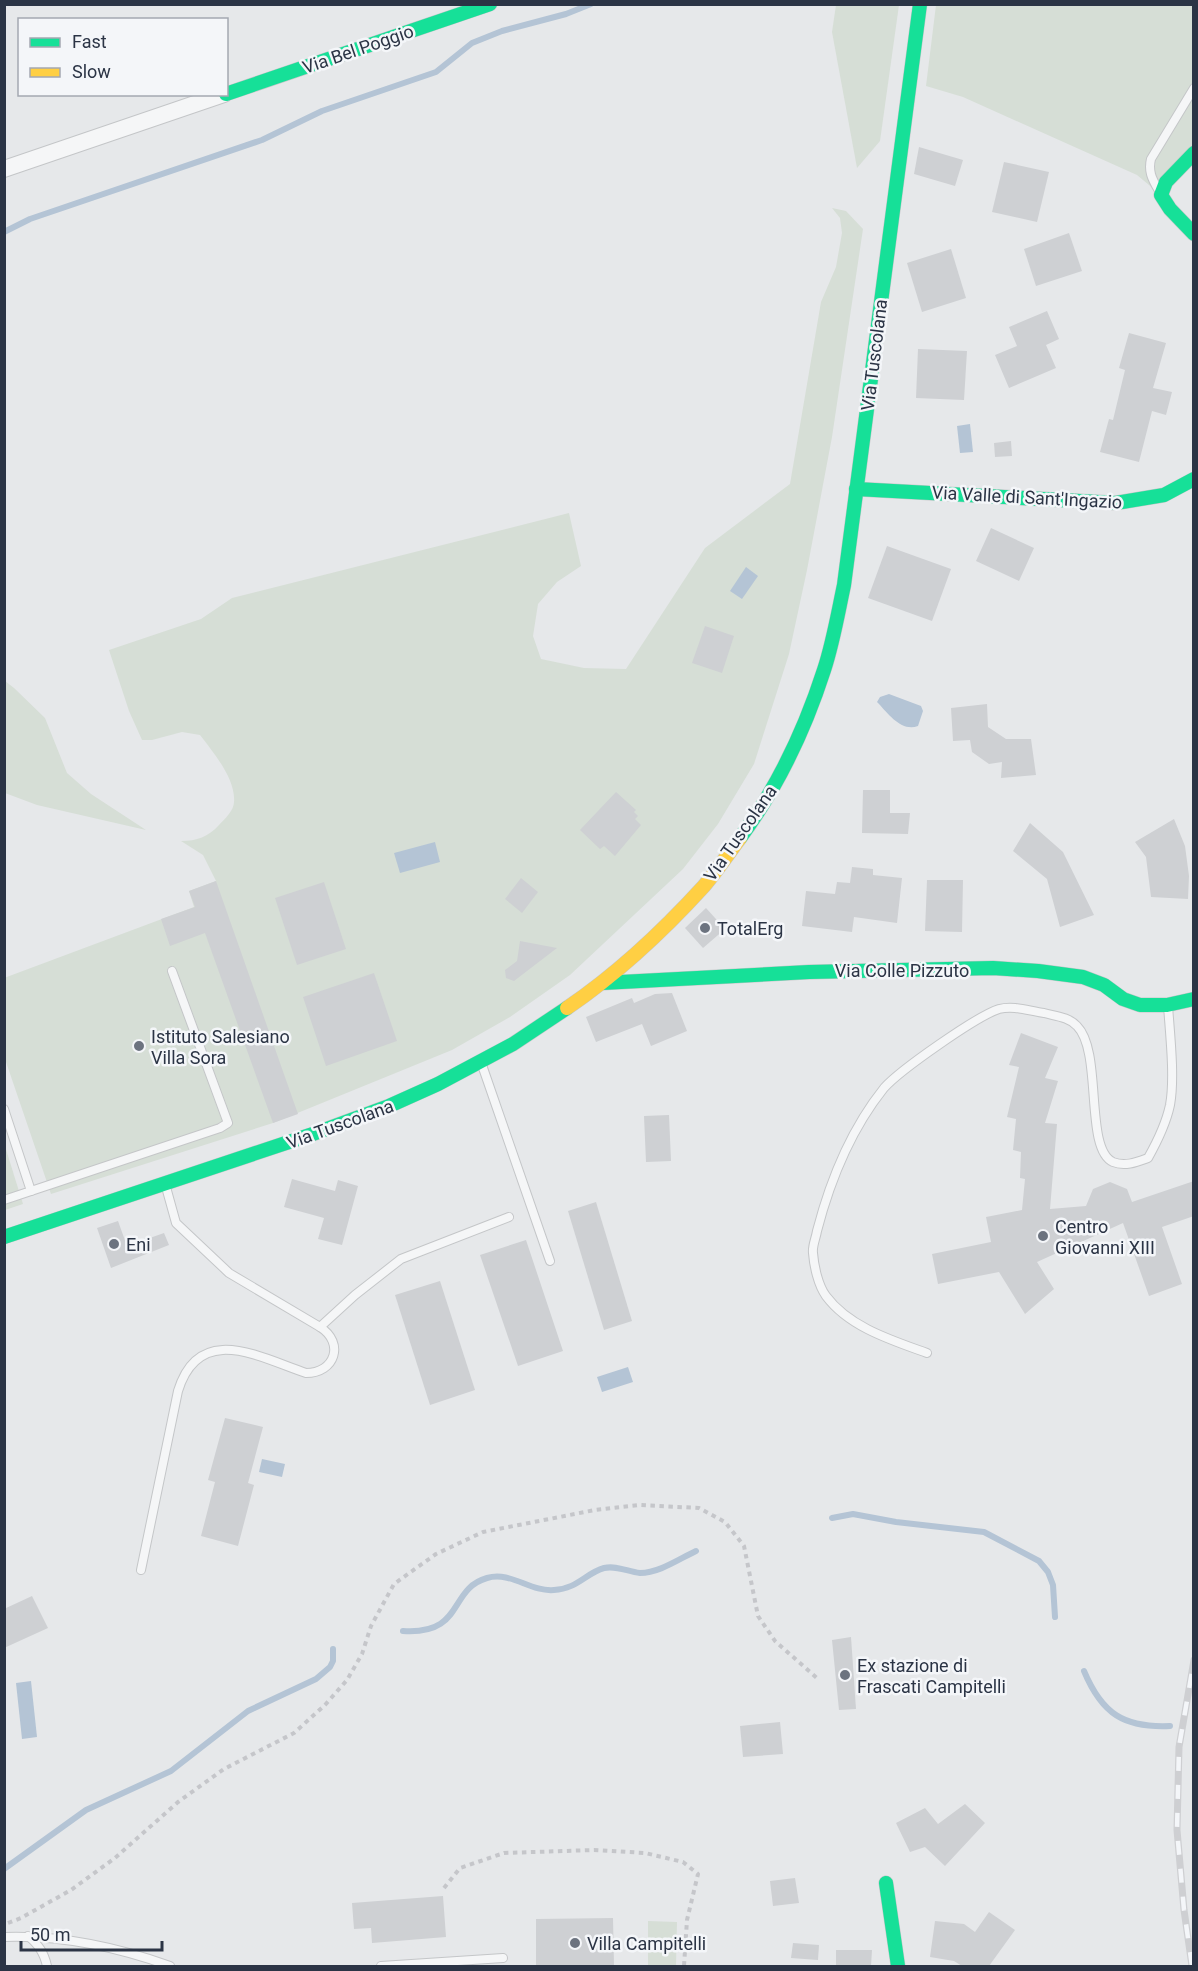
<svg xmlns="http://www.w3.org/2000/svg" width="1198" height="1971" viewBox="0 0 1198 1971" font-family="Roboto,sans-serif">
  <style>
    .green { fill: #d6ded6 }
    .water { fill: #b4c4d5 }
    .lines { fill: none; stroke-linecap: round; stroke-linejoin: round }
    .stream { stroke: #b4c4d5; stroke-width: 6 }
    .building { fill: #ced0d3 }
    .lane-casing { stroke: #c4c6c8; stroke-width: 10 }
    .street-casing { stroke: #c4c6c8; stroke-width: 18 }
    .fast-casing { stroke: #c4c6c8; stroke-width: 15 }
    .slow-casing { stroke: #c4c6c8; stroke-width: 15 }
    .path { stroke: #c5c6ca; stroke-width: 4; stroke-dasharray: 4.5 4.5; stroke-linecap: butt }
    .lane { stroke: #f5f6f7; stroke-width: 8 }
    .street { stroke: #f5f6f7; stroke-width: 16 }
    .fast { stroke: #16e098; stroke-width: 14 }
    .slow { stroke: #ffcf43; stroke-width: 14 }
    .rail-casing { stroke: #cecfd2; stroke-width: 7 }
    .rail { stroke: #f4f6f9; stroke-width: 4.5; stroke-dasharray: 14; stroke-linecap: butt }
    .poi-dot { fill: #6c737f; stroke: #f4f6f9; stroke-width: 2 }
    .labels { text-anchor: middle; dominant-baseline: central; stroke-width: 5; stroke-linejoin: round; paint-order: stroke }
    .street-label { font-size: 18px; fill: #2b3445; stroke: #f4f6f9 }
    .poi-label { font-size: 18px; fill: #2b3445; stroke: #f4f6f9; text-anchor: start }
  </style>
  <rect width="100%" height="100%" fill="#e6e8ea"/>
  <g class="green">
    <path d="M836,5H899L880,141L857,168L832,32Z"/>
    <path d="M936,5H1193V153L1161,195L1137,175L963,97L926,86Z"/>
    <path d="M832,208L846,211L863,229L832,437L807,570L789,654L754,764L718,824L683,869L570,975L510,1017L452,1050L273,1123L51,1194L5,1059L4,978L194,907L189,891L216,881L203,855L181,841C197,841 208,837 219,825C225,819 234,810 234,802C236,779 213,752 200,735L182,732L152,740H142L129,711L109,650L201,619L232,598L569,513L581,566L557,582L538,604L533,636L541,659L584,668L626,669L705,548L790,484L821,302L836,267L842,233L840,218Z"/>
    <path d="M5,681L14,688L45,718L67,773L91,794L146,830L37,805L5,793Z"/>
    <path d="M4,1143L23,1204L5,1210L4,1209Z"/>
    <path d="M648,1921L677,1922L676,1966H648Z"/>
  </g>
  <g class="water">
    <path d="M970,424L973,452L960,453L957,426Z"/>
    <path d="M746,567L758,576L742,599L730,591Z"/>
    <path d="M889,694L921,706L923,711L918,726C902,732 889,715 879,704L877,702L880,697Z"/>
    <path d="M435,842L440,862L400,873L394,853Z"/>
    <path d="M628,1367L633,1382L602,1392L597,1377Z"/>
    <path d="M262,1459L285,1464L282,1477L259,1472Z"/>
    <path d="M31,1681L37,1737L22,1739L16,1683Z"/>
  </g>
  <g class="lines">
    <g class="stream">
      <path d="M4,232L30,219L262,140L322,111L436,72L472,43L502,31L566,14L591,4"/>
      <path d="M832,1518L853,1514L896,1522L984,1532L1039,1561L1048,1572L1053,1585L1055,1617"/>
      <path d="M403,1631C465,1635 448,1589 487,1578C511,1571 530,1592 554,1590C577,1589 586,1573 604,1568C617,1565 628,1572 640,1573C659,1573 679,1559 696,1551"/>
      <path d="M1084,1671C1102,1714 1124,1728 1170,1726"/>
      <path d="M4,1869L86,1810L171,1771L248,1711L316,1679L330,1667L333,1661V1649"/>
    </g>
  </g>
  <g class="building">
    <path d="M919,147L963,160L955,186L914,174Z"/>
    <path d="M1004,162L1049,172L1037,222L992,212Z"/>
    <path d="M1069,233L1082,271L1036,286L1024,249Z"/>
    <path d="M951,249L966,298L922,312L907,263Z"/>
    <path d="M1047,311L1059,339L1046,345L1056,368L1009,388L995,355L1017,346L1009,327Z"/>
    <path d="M1129,333L1166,343L1153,388L1172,392L1166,415L1152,411L1139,462L1100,452L1109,419L1113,420L1125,370L1119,368Z"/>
    <path d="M918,349L967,351L964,400L916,398Z"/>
    <path d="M1011,441L1012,456L995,457L994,443Z"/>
    <path d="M991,528L1034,548L1019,581L976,561Z"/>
    <path d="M887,546L951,569L932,621L868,598Z"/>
    <path d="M705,626L734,636L722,673L692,663Z"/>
    <path d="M987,704L988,727L1006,739H1031L1036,775L1001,778L1002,762L989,764L972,752L970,740L953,741L951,708Z"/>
    <path d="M863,790H890V813H910L908,834L862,833Z"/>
    <path d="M616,792L636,810L634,812L638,816L635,819L641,825L615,856L604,846L600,849L580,830Z"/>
    <path d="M1174,819L1185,846L1189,876L1188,899L1151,897L1146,857L1135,842Z"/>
    <path d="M1030,823L1063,852L1094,915L1060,927L1047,879L1013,851Z"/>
    <path d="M852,867L873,869V875L902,878L897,923L854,917L852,932L802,926L806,891L835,894L837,882L850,883Z"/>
    <path d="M521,878L538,892L522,913L505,899Z"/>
    <path d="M927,880H963L962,932L925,931Z"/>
    <path d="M216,881L298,1114L273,1123L205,933L170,946L161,919L195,907L189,891Z"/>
    <path d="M324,882L346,949L297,965L275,898Z"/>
    <path d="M706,908L725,929L703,948L685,928Z"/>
    <path d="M520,941L557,948L514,981L506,978L505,970L517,961Z"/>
    <path d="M374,973L397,1041L326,1066L303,997Z"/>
    <path d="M672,993L687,1031L651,1046L642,1024L596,1042L586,1017L632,998L634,1003L655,994Z"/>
    <path d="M1021,1033L1058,1047L1045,1078L1058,1081L1045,1123L1057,1124L1050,1209L1086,1206L1093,1189L1110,1182L1127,1189L1132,1202L1194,1181V1216L1162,1227L1182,1284L1149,1296L1123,1223L1037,1262L1054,1289L1025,1314L999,1272L938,1284L932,1254L991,1242L986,1217L1022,1210L1025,1179L1020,1178L1021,1152L1013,1150L1016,1119L1007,1117L1019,1067L1009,1065Z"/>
    <path d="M669,1115L671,1161L646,1162L644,1116Z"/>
    <path d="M292,1179L335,1191L338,1180L358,1186L342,1245L318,1239L324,1218L284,1207Z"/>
    <path d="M596,1202L632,1321L604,1330L568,1211Z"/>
    <path d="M118,1221L127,1246L164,1233L169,1245L111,1268L97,1228Z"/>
    <path d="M526,1240L563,1351L518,1366L480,1255Z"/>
    <path d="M440,1281L475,1390L430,1405L395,1295Z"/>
    <path d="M225,1418L263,1427L248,1483L254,1485L238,1546L201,1536L215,1482L208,1480Z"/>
    <path d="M32,1596L48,1628L4,1648V1609Z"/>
    <path d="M851,1637L856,1709L839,1710L832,1640Z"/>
    <path d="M780,1722L783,1754L743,1757L740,1726Z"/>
    <path d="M965,1804L985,1823L945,1866L925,1847L910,1852L896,1823L925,1808L938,1824Z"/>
    <path d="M795,1878L799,1903L773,1906L770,1881Z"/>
    <path d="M443,1896L446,1937L372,1943L371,1928L354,1929L352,1903Z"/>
    <path d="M989,1912L1015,1930L989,1966H962L954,1961L930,1957L935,1921L964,1924L975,1932Z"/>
    <path d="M613,1918L614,1966H536V1919Z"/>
    <path d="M793,1943L819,1945L818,1960L791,1958Z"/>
    <path d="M836,1950H872L871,1966H836Z"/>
  </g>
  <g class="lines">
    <g class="lane-casing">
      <g id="lane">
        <path d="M1158,189C1152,179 1148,171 1151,159L1194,88"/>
        <path d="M482,1065L550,1261"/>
        <path d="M4,1109L31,1191L4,1200"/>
        <path d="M166,1187L176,1223L229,1273L320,1327L355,1295L401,1259L509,1217"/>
        <path d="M31,1191L220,1128L228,1123L172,971"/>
        <path d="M927,1353C891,1340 849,1327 826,1296C818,1285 814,1266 813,1253C812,1246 816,1238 817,1231C830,1181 852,1128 884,1088C900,1070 977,1016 999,1009C1014,1005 1029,1011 1044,1013C1055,1016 1069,1017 1077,1026C1103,1052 1084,1149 1113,1162C1125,1167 1137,1162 1148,1158C1157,1142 1166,1124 1170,1105C1175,1078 1170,1034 1168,1006"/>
        <path d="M141,1570L178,1391C199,1322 259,1357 306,1373C335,1373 345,1343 320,1327"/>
        <path d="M28,1936C39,1945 44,1953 47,1966"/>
        <path d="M4,1937C61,1935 117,1947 170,1966"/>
        <path d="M381,1966L503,1958"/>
      </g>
    </g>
    <g class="street-casing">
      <path id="street" d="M4,169L224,94"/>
    </g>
    <g class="fast-casing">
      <g id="fast">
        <path d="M226,94L490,4"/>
        <path d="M1194,153L1166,182L1161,195L1170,209L1194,234"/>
        <path d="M856,489L1116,503L1164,495L1194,479"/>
        <path d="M740,838C777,788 805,729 824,670C833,643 838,613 844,585L920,4"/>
        <path d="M602,983L809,972L993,968L1038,971L1083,977L1104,985L1123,999L1140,1005H1167L1194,999"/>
        <path d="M4,1237L313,1134L389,1106L438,1084L513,1044L567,1008"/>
        <path d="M886,1883L898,1966"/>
      </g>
    </g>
    <g class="slow-casing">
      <path id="slow" d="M567,1008C617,974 663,931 704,886C717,871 728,854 740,838"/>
    </g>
    <g class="path">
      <path d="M444,1888L460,1868L504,1853L594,1850L645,1853L683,1862L698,1874L687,1920L684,1966"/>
      <path d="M8,1923L21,1918L71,1890L115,1858L178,1802L224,1769L294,1733L325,1705L347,1680L362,1654L371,1626L394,1584L436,1554L483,1532L595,1510L640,1505L699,1508L725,1522L744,1546L758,1616L775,1641L818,1679"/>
    </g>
    <use href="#lane" class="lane"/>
    <use href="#street" class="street"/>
    <use href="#fast" class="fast"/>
    <use href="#slow" class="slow"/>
    <g class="rail-casing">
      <path id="rail" d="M1192,1966L1184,1910L1177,1830L1179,1747L1194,1660"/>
    </g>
    <use href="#rail" class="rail"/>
  </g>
  <g class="poi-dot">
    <circle cx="705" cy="928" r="6"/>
    <circle cx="139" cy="1046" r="6"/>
    <circle cx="1043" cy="1236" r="6"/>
    <circle cx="114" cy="1244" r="6"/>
    <circle cx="845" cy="1675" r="6"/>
    <circle cx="575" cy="1943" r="6"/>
  </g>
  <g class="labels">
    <g class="street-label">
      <text transform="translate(358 49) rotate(-19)">Via Bel Poggio</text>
      <text transform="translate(874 355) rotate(-83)">Via Tuscolana</text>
      <text transform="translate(1027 497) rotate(3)">Via Valle di Sant'Ingazio</text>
      <text transform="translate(740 833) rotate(-55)">Via Tuscolana</text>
      <text x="902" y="970">Via Colle Pizzuto</text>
      <text transform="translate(340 1124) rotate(-20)">Via Tuscolana</text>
    </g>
    <g class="poi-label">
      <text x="717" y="928">TotalErg</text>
      <text x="151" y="1036">Istituto Salesiano<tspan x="151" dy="21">Villa Sora</tspan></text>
      <text x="1055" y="1226">Centro<tspan x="1055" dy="21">Giovanni XIII</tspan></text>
      <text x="126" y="1244">Eni</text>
      <text x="857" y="1665">Ex stazione di<tspan x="857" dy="21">Frascati Campitelli</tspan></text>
      <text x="587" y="1943">Villa Campitelli</text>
    </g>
  </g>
  <rect width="1198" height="1971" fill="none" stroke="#2b3445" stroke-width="12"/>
  <rect x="18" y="18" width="210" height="78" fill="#f4f6f9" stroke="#a4a8b1" stroke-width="1.5"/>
  <rect x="30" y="38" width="30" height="9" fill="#16e098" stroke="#a4a8b1" stroke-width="1.5"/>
  <text x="72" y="48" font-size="18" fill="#2b3445">Fast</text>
  <rect x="30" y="68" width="30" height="9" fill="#ffcf43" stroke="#a4a8b1" stroke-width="1.5"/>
  <text x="72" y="78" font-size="18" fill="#2b3445">Slow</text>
  <path d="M21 1941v9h141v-9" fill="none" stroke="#2b3445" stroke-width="3"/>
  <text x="30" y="1941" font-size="18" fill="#2b3445" stroke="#f4f6f9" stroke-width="4.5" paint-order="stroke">50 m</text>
</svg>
